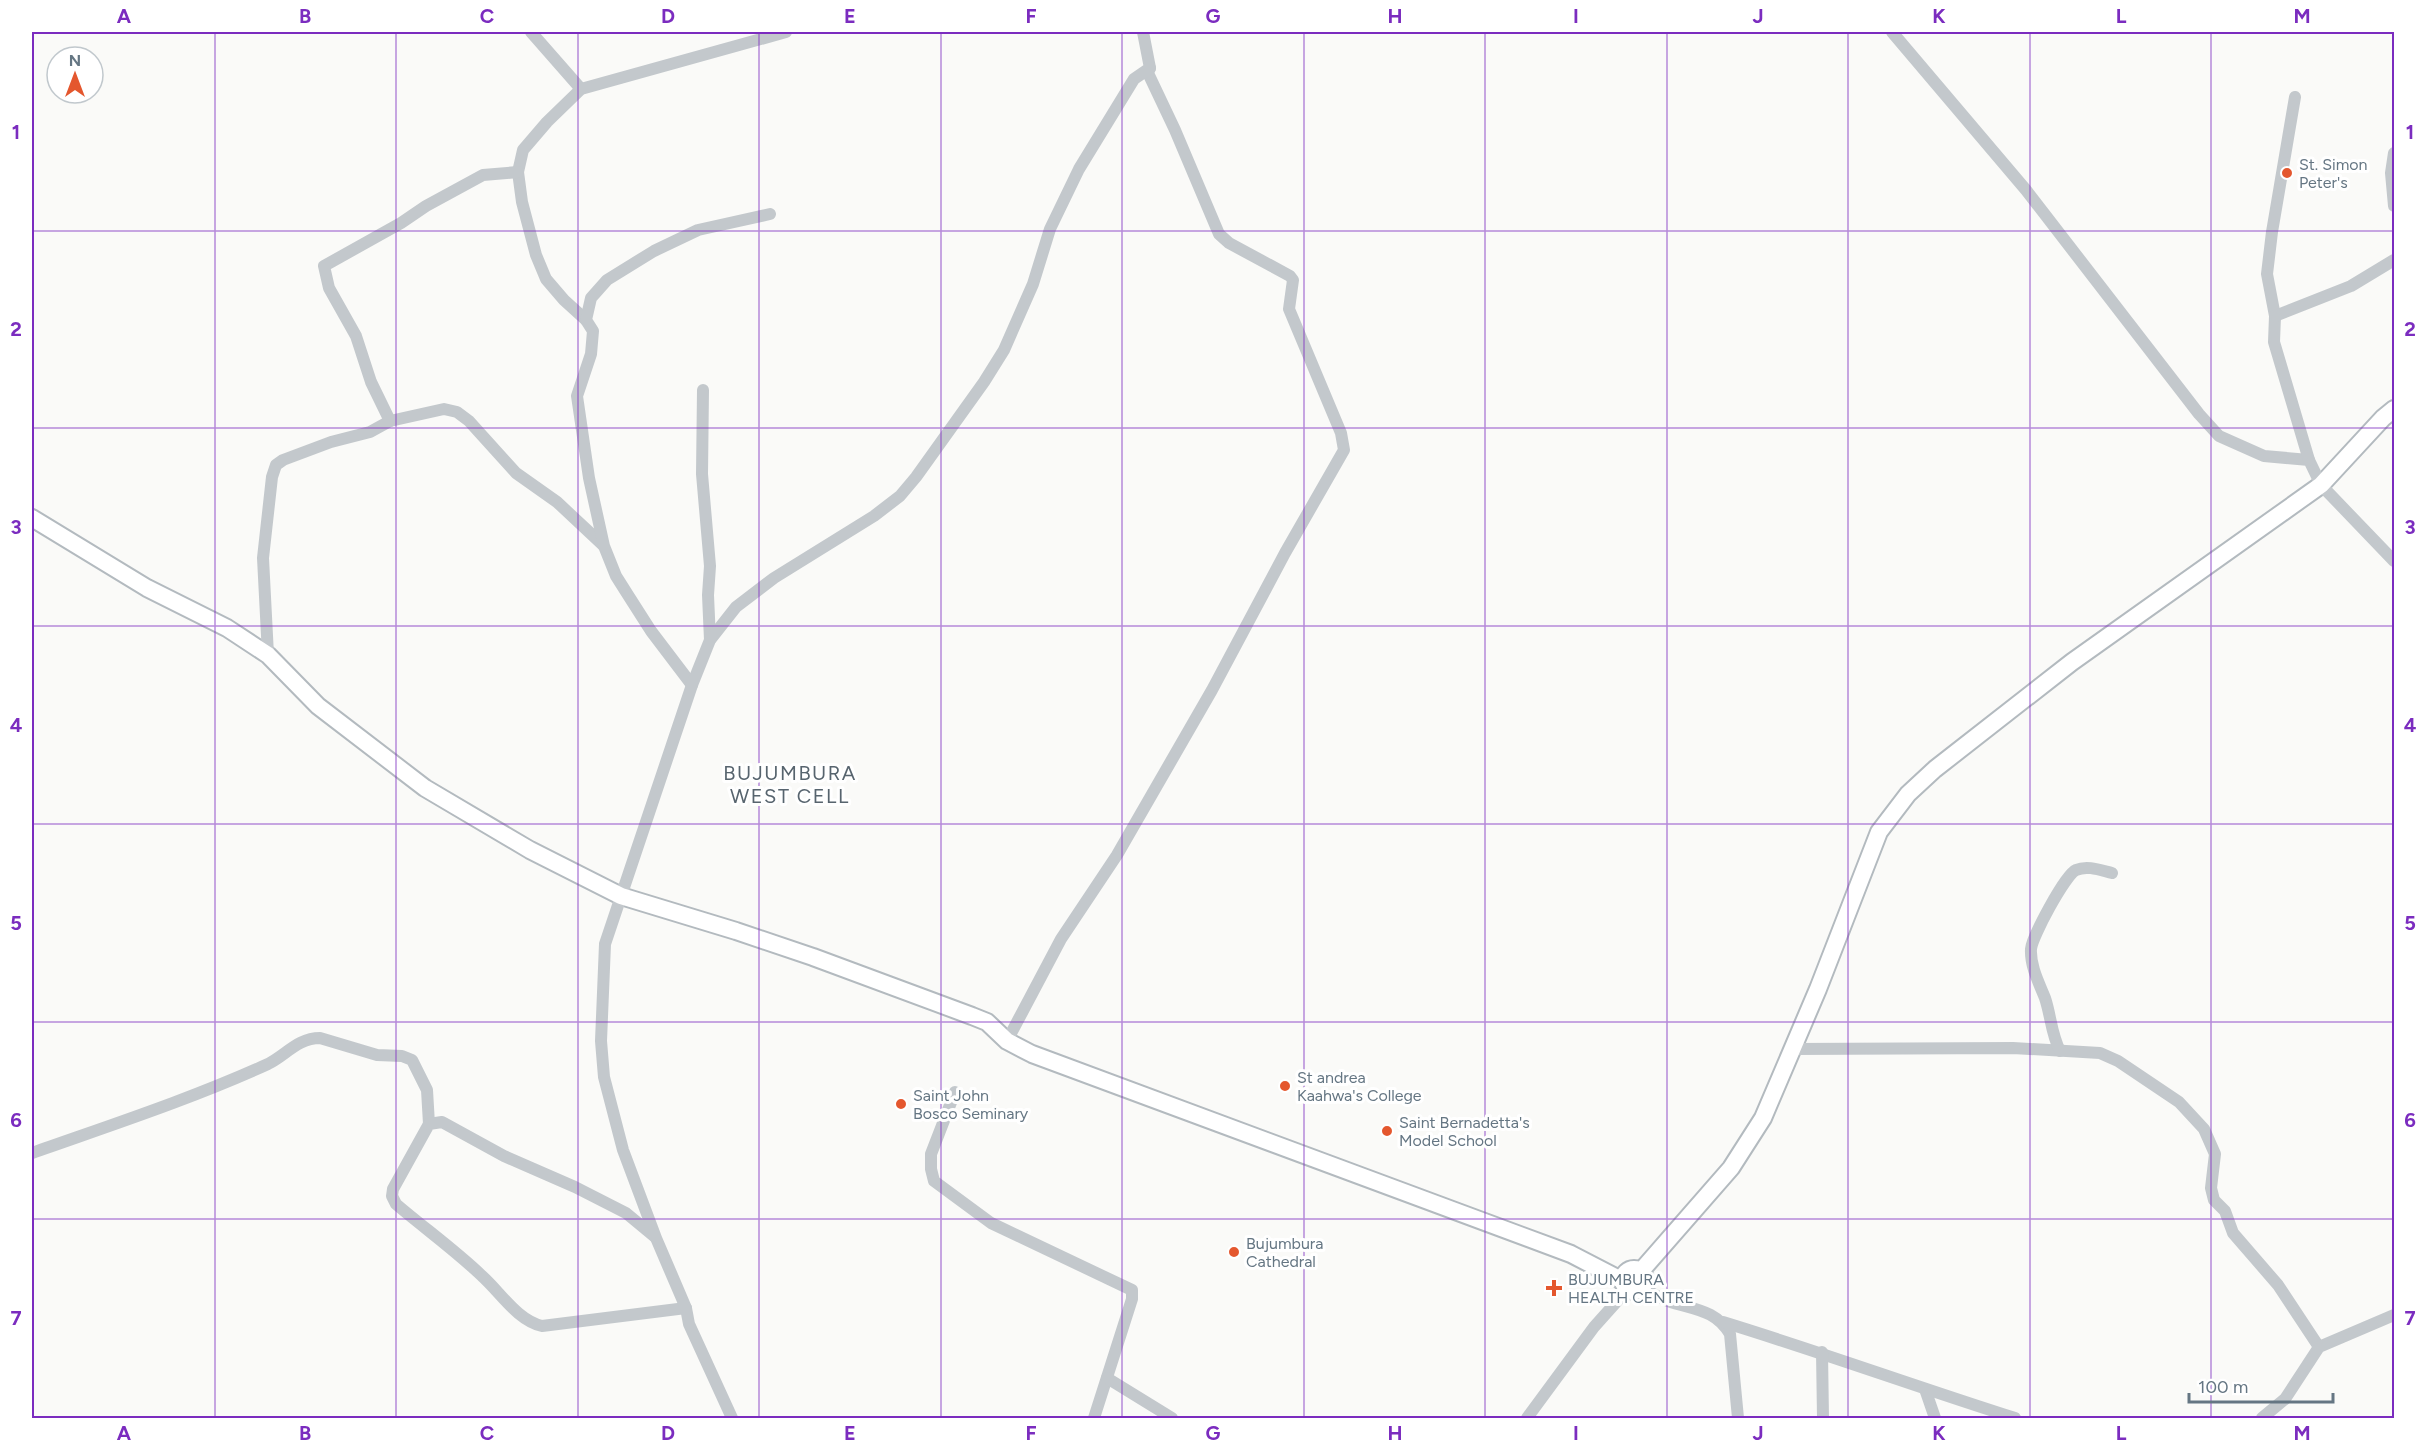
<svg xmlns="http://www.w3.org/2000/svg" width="2426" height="1450" viewBox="0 0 2426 1450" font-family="Figtree,sans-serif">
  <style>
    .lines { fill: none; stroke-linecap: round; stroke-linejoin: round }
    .secondary-casing { stroke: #b3babf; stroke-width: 20 }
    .street { stroke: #c3c8cc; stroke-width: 12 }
    .secondary { stroke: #fff; stroke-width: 16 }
    .grid { fill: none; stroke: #7b2cbf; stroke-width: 1.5; stroke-opacity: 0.55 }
    .poi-dot { fill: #e4572e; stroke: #fff; stroke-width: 2 }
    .labels { text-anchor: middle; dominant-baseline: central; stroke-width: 6; stroke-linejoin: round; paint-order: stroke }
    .poi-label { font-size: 16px; fill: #657683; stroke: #fff; text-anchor: start }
    .quarter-label { font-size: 20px; letter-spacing: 1.5px; fill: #57646e; stroke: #fff }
    .neatline { fill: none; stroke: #7b2cbf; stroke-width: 2 }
    .grid-label { font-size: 20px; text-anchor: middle; font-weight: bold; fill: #7b2cbf }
  </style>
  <rect width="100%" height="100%" fill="#fafaf8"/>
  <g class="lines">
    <g class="secondary-casing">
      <g id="secondary">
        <path d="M32,518L147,588L227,628L268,655L318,706L425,788L530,850L621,896L736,931L813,957L972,1016L987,1022L1007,1041L1032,1054L1571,1254L1623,1281"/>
        <circle cx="1634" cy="1280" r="11"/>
        <path d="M1641,1271L1731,1168L1763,1118L1818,989L1879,832L1908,794L1935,769L2072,662L2321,485L2383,418L2394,409"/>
      </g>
    </g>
    <g class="street">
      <path d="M531,32L581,89"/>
      <path d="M1892,32L2026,190L2199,414L2219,436L2264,456L2309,460L2321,485L2394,561"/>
      <path d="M2295,97L2272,232L2267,274L2275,316L2274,342L2309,460"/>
      <path d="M2394,153L2391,173L2394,206"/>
      <path d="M2275,316L2351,286L2394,260"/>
      <path d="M586,320L564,300L546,279L536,255L522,202L518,172L523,150L547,122L581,89L786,32"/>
      <path d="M703,390L702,474L710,566L708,595L710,640"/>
      <path d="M390,421L371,382L356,336L329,288L324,266L401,223L426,206L483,175L518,172"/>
      <path d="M268,655L263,558L272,477L276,465L283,460L331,442L370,432L390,421L444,409L457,412L469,421L516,473L557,502L603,545"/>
      <path d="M692,685L651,631L628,595L616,576L604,546L589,478L577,396L591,354L593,331L586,320L591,298L607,280L654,251L698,230L770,214"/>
      <path d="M1007,1041L1061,939L1117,855L1212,690L1285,553L1344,450L1341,433L1289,309L1293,280L1290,276L1229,243L1219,234L1175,130L1148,73L1150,68"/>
      <path d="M1793,1049L2013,1048L2100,1053L2118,1061L2179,1102L2204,1129L2215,1154L2211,1188L2214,1200L2225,1211L2233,1233L2278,1285L2319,1347"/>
      <path d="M2060,1051C2051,1033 2051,1016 2045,998C2039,983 2030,966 2031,949C2032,937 2065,875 2076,870C2087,865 2100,870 2112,873"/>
      <path d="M955,1092L931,1154V1169L934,1181L991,1223L1132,1290V1299L1094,1418"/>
      <path d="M32,1153C111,1125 191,1099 268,1064C286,1055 298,1038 320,1038L377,1055L402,1056L412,1060L427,1090L429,1124"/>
      <path d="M655,1237L626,1213L575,1187L504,1156L442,1122L429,1124L393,1189L392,1196L396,1204C424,1228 455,1250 482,1276C501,1293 517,1320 542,1326L686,1308"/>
      <path d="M1642,1288C1650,1292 1659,1298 1668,1301C1694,1310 1715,1309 1730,1334L1738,1418"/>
      <path d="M1723,1322C1821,1352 1917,1387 2015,1418"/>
      <path d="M1822,1352L1823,1418"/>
      <path d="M1107,1378L1172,1418"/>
      <path d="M1925,1389L1935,1418"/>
      <path d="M732,1418L689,1324L686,1308L656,1238L623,1150L604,1077L601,1041L605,944L692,685L710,640L736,607L774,578L874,516L900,496L916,477L984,382L1004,350L1033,284L1050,229L1079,169L1134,79L1150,68L1143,32"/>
      <path d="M1527,1418L1594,1327L1628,1289"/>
      <path d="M2262,1418L2285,1399L2319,1347L2394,1315"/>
    </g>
    <use href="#secondary" class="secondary"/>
  </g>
  <path class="grid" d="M215,32V1418M396,32V1418M578,32V1418M759,32V1418M941,32V1418M1122,32V1418M1304,32V1418M1485,32V1418M1667,32V1418M1848,32V1418M2030,32V1418M2211,32V1418M32,231H2394M32,428H2394M32,626H2394M32,824H2394M32,1022H2394M32,1219H2394"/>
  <g class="poi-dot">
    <circle cx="2287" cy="173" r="6"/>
    <circle cx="1285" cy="1086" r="6"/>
    <circle cx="901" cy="1104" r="6"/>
    <circle cx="1387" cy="1131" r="6"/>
    <circle cx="1234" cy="1252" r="6"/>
    <path d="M1551 1279h6v6h6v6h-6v6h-6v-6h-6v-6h6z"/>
  </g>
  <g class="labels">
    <g class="poi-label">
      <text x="2299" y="164">St. Simon<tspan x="2299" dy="18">Peter's</tspan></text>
      <text x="1297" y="1077">St andrea<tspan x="1297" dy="18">Kaahwa's College</tspan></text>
      <text x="913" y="1095">Saint John<tspan x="913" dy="18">Bosco Seminary</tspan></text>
      <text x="1399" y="1122">Saint Bernadetta's<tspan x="1399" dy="18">Model School</tspan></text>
      <text x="1246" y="1243">Bujumbura<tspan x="1246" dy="18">Cathedral</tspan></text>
      <text x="1568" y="1279">BUJUMBURA<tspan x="1568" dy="18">HEALTH CENTRE</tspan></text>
    </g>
    <g class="quarter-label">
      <text x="790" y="773">BUJUMBURA<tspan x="790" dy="23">WEST CELL</tspan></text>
    </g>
  </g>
  <rect width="2426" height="1450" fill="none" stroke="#ffffff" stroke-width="66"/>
  <g transform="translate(75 75)"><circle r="28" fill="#ffffff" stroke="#c1c8cd" stroke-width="1.5"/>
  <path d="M0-4.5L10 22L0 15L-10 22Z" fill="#e4572e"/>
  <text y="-9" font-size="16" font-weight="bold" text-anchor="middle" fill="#657683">N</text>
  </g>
  <path d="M2189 1393v9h144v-9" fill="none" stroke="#657683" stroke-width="3"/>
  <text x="2198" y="1393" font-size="18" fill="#657683" stroke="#ffffff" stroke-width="4.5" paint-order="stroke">100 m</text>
  <rect x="33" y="33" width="2360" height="1384" class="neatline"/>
  <g class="grid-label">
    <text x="124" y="23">A</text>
    <text x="305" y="23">B</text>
    <text x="487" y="23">C</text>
    <text x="668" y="23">D</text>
    <text x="850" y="23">E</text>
    <text x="1031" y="23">F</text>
    <text x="1213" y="23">G</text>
    <text x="1395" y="23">H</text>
    <text x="1576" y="23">I</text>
    <text x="1758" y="23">J</text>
    <text x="1939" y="23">K</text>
    <text x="2121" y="23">L</text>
    <text x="2302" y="23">M</text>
    <text x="16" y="139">1</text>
    <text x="2410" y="139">1</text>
    <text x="16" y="336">2</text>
    <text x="2410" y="336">2</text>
    <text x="16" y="534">3</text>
    <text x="2410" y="534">3</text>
    <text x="16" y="732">4</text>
    <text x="2410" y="732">4</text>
    <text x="16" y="930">5</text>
    <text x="2410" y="930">5</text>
    <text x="16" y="1127">6</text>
    <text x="2410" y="1127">6</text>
    <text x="16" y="1325">7</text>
    <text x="2410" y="1325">7</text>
    <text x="124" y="1440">A</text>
    <text x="305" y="1440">B</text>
    <text x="487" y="1440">C</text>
    <text x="668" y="1440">D</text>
    <text x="850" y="1440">E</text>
    <text x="1031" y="1440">F</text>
    <text x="1213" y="1440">G</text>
    <text x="1395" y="1440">H</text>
    <text x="1576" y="1440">I</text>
    <text x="1758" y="1440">J</text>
    <text x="1939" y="1440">K</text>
    <text x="2121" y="1440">L</text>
    <text x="2302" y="1440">M</text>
  </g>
</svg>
